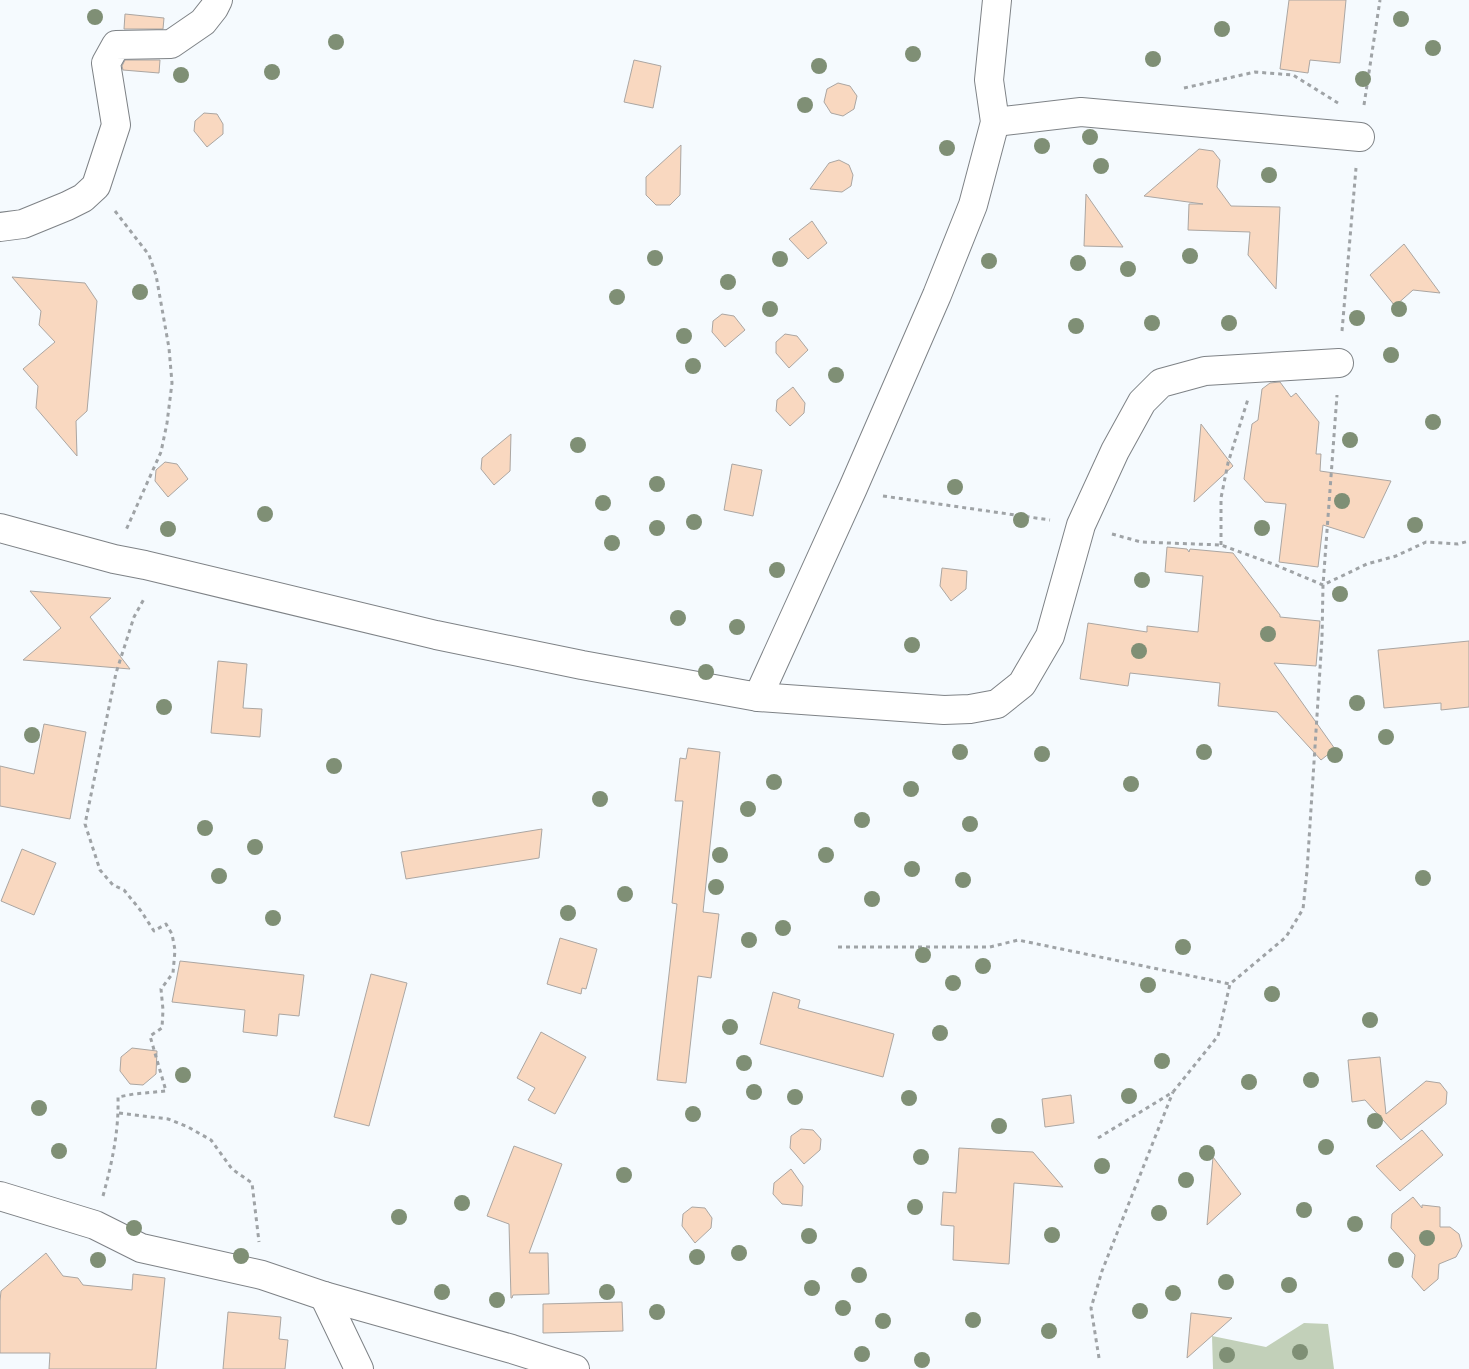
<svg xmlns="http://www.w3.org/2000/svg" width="1469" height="1369" viewBox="0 0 1469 1369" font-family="'Playfair Display',serif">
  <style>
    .green { fill: #c2d0b9 }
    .building { fill: #f9d8c0; stroke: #aba6a2 }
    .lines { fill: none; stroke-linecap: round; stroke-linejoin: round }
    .street-casing { stroke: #7e8286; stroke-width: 30 }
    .path { stroke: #9fa3a6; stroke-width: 3; stroke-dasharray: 4 4; stroke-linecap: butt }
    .street { stroke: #fff; stroke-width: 28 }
    .tree { fill: #7f8f75 }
  </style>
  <rect width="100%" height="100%" fill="#f5fafe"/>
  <path class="green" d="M1304,1323L1328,1324L1334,1369H1213L1212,1336L1266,1347Z"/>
  <g class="building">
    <path d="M1289,0H1346L1340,63L1310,60L1308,73L1280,69Z"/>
    <path d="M125,14L164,18L163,29H124Z"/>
    <path d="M125,60H160L159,73L123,70L122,66Z"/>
    <path d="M634,60L661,66L653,108L624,102Z"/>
    <path d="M838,83L850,86L857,96L854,109L843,116L831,113L824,102L827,89Z"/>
    <path d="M204,113L217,114L223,124V134L207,147L194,131L195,121Z"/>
    <path d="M681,145L680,195L670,205H656L646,195V177Z"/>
    <path d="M1199,149L1213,151L1220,160L1217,187L1231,206L1280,207L1276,289L1248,255L1250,232L1188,230L1189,204H1203L1144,196Z"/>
    <path d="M839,160L849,165L853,175L851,186L842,192L810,189L829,163Z"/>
    <path d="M1086,194L1123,247L1084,246Z"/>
    <path d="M812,221L827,243L808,259L789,239Z"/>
    <path d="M1404,244L1440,293L1413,290L1395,306L1370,275Z"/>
    <path d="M12,277L85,283L97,301L87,411L76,421L77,456L36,408L38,386L23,369L55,342L39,325L41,311Z"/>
    <path d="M722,314L734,316L745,330L725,347L712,332L713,321Z"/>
    <path d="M785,334L797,336L808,350L789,368L776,353V342Z"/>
    <path d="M1280,382L1291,397L1296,393L1319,422L1316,454H1321L1320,471L1391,481L1364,538L1323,525L1318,567L1279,562L1286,504L1265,502L1244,479L1252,424L1258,420L1262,389L1270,383Z"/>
    <path d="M793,387L805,403L804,413L790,426L776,411L777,400Z"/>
    <path d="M1201,424L1233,466L1194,502Z"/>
    <path d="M511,434L510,471L494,485L481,469L482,458Z"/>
    <path d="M165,462L177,464L188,479L168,497L155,481L156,470Z"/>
    <path d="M732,464L762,470L753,516L724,510Z"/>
    <path d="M1167,547L1187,549L1189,552L1190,549L1233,553L1280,615V617L1320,621L1316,666L1274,663L1335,749L1321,760L1277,712L1218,706L1220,683L1130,673L1128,686L1080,679L1088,623L1147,632V626L1198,632L1203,576L1165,572Z"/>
    <path d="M942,568L967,571L966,589L951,601L940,586Z"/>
    <path d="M30,591L111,598L90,617L130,669L23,660L61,628Z"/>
    <path d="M1469,641V707L1441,710V703L1384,708L1378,650Z"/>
    <path d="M218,661L247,664L243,708L262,709L260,737L211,733Z"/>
    <path d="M44,724L86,732L70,819L0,806V766L34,774Z"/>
    <path d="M688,748L720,752L703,912L719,914L711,978L698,976L686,1083L657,1080L677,904L672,903L683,801H675L680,758L686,759Z"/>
    <path d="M542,829L539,858L406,879L401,852Z"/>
    <path d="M22,849L56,863L34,915L1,901Z"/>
    <path d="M560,938L597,949L586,989L582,988L581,994L547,984Z"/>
    <path d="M180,961L304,975L299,1016L279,1014L277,1036L243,1032L245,1010L172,1002Z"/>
    <path d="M371,974L407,983L369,1126L334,1117Z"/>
    <path d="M773,992L800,1000L798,1008L894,1034L883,1077L760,1044Z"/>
    <path d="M541,1032L586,1057L555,1114L528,1100L535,1088L517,1078Z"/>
    <path d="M132,1048L157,1051L156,1074L143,1085L130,1084L120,1071L121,1057Z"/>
    <path d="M1380,1057L1386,1114L1426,1081L1440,1083L1447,1092L1446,1104L1401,1140L1365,1100L1352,1102L1348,1060Z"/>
    <path d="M1071,1095L1074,1123L1045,1127L1042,1099Z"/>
    <path d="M801,1129L813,1130L821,1139L820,1150L804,1164L790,1148L791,1136Z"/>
    <path d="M1422,1130L1443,1155L1400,1191L1376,1166Z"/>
    <path d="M514,1146L562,1164L529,1253H548L549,1294L513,1295L512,1298H511L509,1224L487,1216Z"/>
    <path d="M959,1148L1033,1152L1063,1187L1014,1183L1009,1264L953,1260L954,1226L941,1225L943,1192L956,1193Z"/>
    <path d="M1213,1157L1241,1194L1207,1225Z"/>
    <path d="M791,1169L803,1186L802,1206L782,1204L773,1194L774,1183Z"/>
    <path d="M1413,1197L1422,1208V1205L1440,1207V1227H1450L1459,1234L1462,1246L1456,1257L1439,1264L1438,1279L1424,1291L1412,1277L1415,1255L1391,1228L1392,1214Z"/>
    <path d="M692,1207L705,1208L712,1218L711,1228L695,1243L682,1226L683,1214Z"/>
    <path d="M46,1253L63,1276L78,1278L83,1285L132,1290L133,1274L165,1278L156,1369H49L50,1353H0V1301L1,1291Z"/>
    <path d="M622,1302L623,1331L543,1333V1304Z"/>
    <path d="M228,1312L281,1317L279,1339L288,1340L285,1369H223Z"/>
    <path d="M1191,1313L1232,1318L1187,1358Z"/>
  </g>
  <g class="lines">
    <g class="street-casing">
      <g id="street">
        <path d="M995,122L1081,112L1360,137"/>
        <path d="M0,227L23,224L67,206L83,198L96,186L116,125L106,63L116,45L171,44L203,22L214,8L218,0"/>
        <path d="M0,528L114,559L145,565L436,635L582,665L758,697L853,488L937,295L973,205L995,122L989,80L997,0"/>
        <path d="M758,697L944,710L970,709L997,704L1022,684L1050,636L1081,525L1115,451L1142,402L1161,383L1205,371L1339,363"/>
        <path d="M0,1196L95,1225L141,1248L262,1275L324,1296L512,1349L575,1369"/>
        <path d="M324,1296L359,1369"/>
      </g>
    </g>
    <g class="path">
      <path d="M1184,88L1255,72L1293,75L1338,103"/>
      <path d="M1364,105L1380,0"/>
      <path d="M115,211L149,255L156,275L169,348L172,383L167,423L161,452L126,530"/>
      <path d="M1342,331L1356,168"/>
      <path d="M883,496L1050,520"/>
      <path d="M1112,534L1141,542L1221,545L1273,564L1323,585L1367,564L1396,556L1426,542L1458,544L1469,541"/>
      <path d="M1221,545V498L1228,463L1248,399"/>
      <path d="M838,947H990L1018,940L1230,984"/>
      <path d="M119,1113L168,1119L188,1127L211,1140L232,1169L252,1183L259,1242"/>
      <path d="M1098,1138L1173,1092L1218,1036L1230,984L1286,937L1303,909L1307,871L1322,638L1323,585L1337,395"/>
      <path d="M103,1196C112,1163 119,1131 118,1097L134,1094L166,1091L150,1036L162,1028L163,1010L161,989L173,973L175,950L172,934L166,924L154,931L141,911L124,890L113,885L100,870L85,824L116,673L134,617L145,597"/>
      <path d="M1099,1358L1091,1308L1102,1271L1173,1092"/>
    </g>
    <use href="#street" class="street"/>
  </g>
  <g class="tree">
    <circle cx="95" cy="17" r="8"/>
    <circle cx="1401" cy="19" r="8"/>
    <circle cx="1222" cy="29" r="8"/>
    <circle cx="336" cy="42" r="8"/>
    <circle cx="1433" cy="48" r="8"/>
    <circle cx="913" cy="54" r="8"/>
    <circle cx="1153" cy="59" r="8"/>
    <circle cx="819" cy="66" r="8"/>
    <circle cx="272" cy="72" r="8"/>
    <circle cx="181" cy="75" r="8"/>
    <circle cx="1363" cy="79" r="8"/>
    <circle cx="805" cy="105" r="8"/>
    <circle cx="1090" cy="137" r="8"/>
    <circle cx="1042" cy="146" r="8"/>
    <circle cx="947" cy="148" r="8"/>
    <circle cx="1101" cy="166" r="8"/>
    <circle cx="1269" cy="175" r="8"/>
    <circle cx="1190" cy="256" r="8"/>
    <circle cx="655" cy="258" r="8"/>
    <circle cx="780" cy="259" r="8"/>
    <circle cx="989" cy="261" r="8"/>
    <circle cx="1078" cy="263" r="8"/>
    <circle cx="1128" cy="269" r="8"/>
    <circle cx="728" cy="282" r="8"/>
    <circle cx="140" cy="292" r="8"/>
    <circle cx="617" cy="297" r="8"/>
    <circle cx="770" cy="309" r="8"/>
    <circle cx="1399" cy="309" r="8"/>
    <circle cx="1357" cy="318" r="8"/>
    <circle cx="1152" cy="323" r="8"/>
    <circle cx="1229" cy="323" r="8"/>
    <circle cx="1076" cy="326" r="8"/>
    <circle cx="684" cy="336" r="8"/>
    <circle cx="1391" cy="355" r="8"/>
    <circle cx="693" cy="366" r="8"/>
    <circle cx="836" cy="375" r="8"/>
    <circle cx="1433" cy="422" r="8"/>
    <circle cx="1350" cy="440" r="8"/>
    <circle cx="578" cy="445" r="8"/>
    <circle cx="657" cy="484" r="8"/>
    <circle cx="955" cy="487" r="8"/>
    <circle cx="1342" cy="501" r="8"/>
    <circle cx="603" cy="503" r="8"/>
    <circle cx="265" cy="514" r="8"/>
    <circle cx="1021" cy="520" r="8"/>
    <circle cx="694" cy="522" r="8"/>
    <circle cx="1415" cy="525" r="8"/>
    <circle cx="657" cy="528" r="8"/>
    <circle cx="1262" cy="528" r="8"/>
    <circle cx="168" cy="529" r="8"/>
    <circle cx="612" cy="543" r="8"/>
    <circle cx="777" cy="570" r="8"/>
    <circle cx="1142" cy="580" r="8"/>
    <circle cx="1340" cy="594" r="8"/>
    <circle cx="678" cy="618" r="8"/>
    <circle cx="737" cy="627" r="8"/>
    <circle cx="1268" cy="634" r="8"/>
    <circle cx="912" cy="645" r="8"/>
    <circle cx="1139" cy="651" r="8"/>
    <circle cx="706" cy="672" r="8"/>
    <circle cx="1357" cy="703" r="8"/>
    <circle cx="164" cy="707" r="8"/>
    <circle cx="32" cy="735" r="8"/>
    <circle cx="1386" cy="737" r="8"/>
    <circle cx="960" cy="752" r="8"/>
    <circle cx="1204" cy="752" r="8"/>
    <circle cx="1042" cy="754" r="8"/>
    <circle cx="1335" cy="755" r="8"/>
    <circle cx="334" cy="766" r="8"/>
    <circle cx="774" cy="782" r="8"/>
    <circle cx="1131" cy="784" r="8"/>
    <circle cx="911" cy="789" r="8"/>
    <circle cx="600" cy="799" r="8"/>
    <circle cx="748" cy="809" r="8"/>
    <circle cx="862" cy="820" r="8"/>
    <circle cx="970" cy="824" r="8"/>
    <circle cx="205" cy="828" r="8"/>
    <circle cx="255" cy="847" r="8"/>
    <circle cx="720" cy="855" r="8"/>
    <circle cx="826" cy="855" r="8"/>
    <circle cx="912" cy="869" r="8"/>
    <circle cx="219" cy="876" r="8"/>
    <circle cx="1423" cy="878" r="8"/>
    <circle cx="963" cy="880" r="8"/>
    <circle cx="716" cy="887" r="8"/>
    <circle cx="625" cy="894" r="8"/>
    <circle cx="872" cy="899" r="8"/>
    <circle cx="568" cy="913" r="8"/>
    <circle cx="273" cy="918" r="8"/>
    <circle cx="783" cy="928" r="8"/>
    <circle cx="749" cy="940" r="8"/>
    <circle cx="1183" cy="947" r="8"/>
    <circle cx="923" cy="955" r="8"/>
    <circle cx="983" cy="966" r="8"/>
    <circle cx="953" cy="983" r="8"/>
    <circle cx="1148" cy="985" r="8"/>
    <circle cx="1272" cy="994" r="8"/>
    <circle cx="1370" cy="1020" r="8"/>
    <circle cx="730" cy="1027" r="8"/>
    <circle cx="940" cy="1033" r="8"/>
    <circle cx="1162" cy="1061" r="8"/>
    <circle cx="744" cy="1063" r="8"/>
    <circle cx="183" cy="1075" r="8"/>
    <circle cx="1311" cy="1080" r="8"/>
    <circle cx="1249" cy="1082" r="8"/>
    <circle cx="754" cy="1092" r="8"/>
    <circle cx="1129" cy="1096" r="8"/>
    <circle cx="795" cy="1097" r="8"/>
    <circle cx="909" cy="1098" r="8"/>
    <circle cx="39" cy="1108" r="8"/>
    <circle cx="693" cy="1114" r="8"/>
    <circle cx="1375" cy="1121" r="8"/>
    <circle cx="999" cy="1126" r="8"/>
    <circle cx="1326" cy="1147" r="8"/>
    <circle cx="59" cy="1151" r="8"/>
    <circle cx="1207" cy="1153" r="8"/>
    <circle cx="921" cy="1157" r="8"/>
    <circle cx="1102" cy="1166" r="8"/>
    <circle cx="624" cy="1175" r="8"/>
    <circle cx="1186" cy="1180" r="8"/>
    <circle cx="462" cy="1203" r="8"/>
    <circle cx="915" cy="1207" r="8"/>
    <circle cx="1304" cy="1210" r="8"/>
    <circle cx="1159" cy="1213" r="8"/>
    <circle cx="399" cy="1217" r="8"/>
    <circle cx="1355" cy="1224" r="8"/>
    <circle cx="134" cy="1228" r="8"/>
    <circle cx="1052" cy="1235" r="8"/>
    <circle cx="809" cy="1236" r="8"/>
    <circle cx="1427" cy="1238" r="8"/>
    <circle cx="739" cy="1253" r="8"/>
    <circle cx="241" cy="1256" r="8"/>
    <circle cx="697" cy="1257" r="8"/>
    <circle cx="98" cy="1260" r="8"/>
    <circle cx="1396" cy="1260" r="8"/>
    <circle cx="859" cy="1275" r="8"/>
    <circle cx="1226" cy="1282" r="8"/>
    <circle cx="1289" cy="1285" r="8"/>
    <circle cx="812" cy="1288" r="8"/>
    <circle cx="442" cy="1292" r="8"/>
    <circle cx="607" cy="1292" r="8"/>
    <circle cx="1173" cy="1293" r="8"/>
    <circle cx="497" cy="1300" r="8"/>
    <circle cx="843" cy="1308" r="8"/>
    <circle cx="1140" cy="1311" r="8"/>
    <circle cx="657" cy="1312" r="8"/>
    <circle cx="973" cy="1320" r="8"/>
    <circle cx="883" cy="1321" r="8"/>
    <circle cx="1049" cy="1331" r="8"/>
    <circle cx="1300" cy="1352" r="8"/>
    <circle cx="862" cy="1354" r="8"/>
    <circle cx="1227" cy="1355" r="8"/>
    <circle cx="922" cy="1360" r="8"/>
  </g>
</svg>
